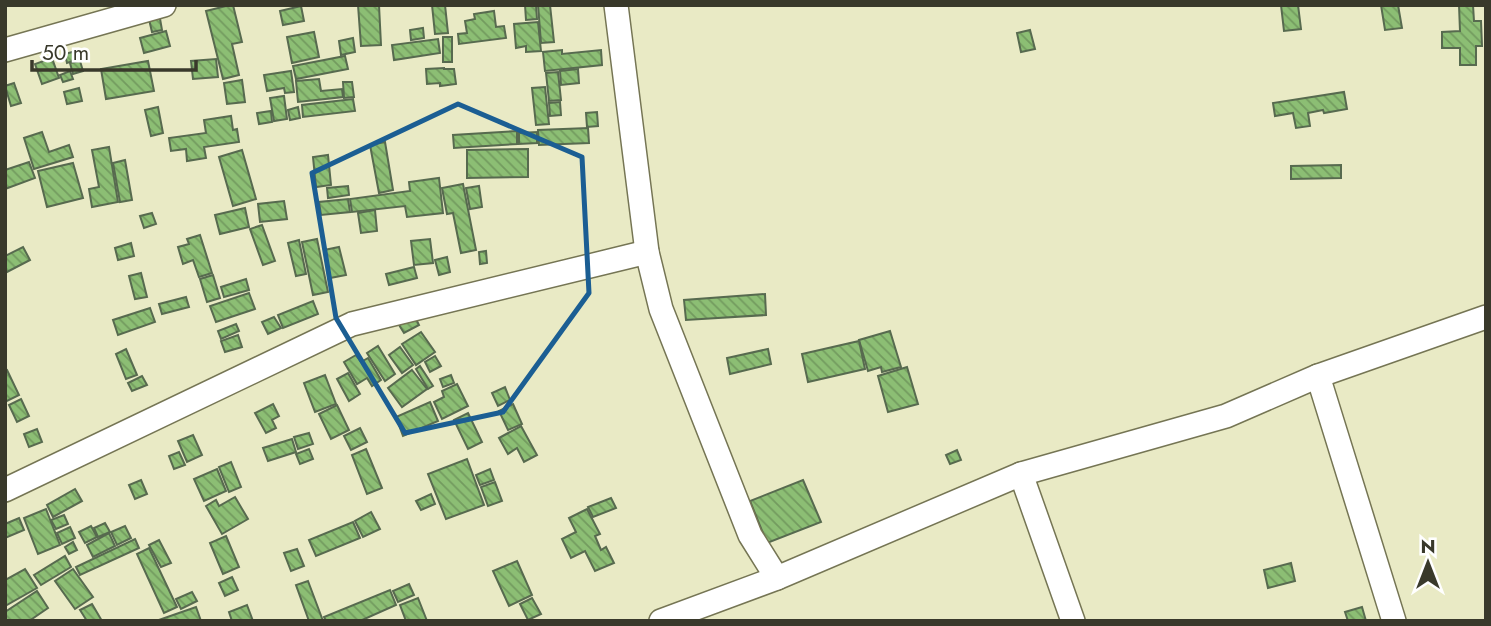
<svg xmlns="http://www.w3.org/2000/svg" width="1491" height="626" viewBox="0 0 1491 626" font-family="Jost,sans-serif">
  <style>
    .building { fill: url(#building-back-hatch); stroke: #576a4f; stroke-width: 2 }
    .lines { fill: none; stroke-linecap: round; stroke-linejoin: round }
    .minor-casing { stroke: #757554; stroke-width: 26 }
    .minor { stroke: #fff; stroke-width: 23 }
    .marked { fill: none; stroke: #1b5e93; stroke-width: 5; stroke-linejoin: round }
  </style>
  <defs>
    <pattern id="building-back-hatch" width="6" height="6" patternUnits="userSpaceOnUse" patternTransform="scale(1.75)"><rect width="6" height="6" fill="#8cbe74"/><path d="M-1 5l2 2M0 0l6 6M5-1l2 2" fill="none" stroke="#739b5f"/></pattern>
  </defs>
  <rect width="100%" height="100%" fill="#e9eac5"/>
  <g class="building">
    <path d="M230,5H233L242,42L232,44L239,75L223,79L206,11Z"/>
    <path d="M358,5H379L381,45L361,46Z"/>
    <path d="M432,5H445L448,33L435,34Z"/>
    <path d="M525,5H536L537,19L526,20Z"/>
    <path d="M538,5H550L554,42L541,43Z"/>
    <path d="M1281,5H1298L1301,29L1284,31Z"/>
    <path d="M1381,5H1398L1402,28L1385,30Z"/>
    <path d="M1459,5H1473L1474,21H1481L1482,46H1476V65H1460V48H1442V32L1460,31Z"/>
    <path d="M301,6L304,21L283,25L280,11Z"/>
    <path d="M494,11L496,27L504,26L506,38L459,44L458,34L467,33L465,21L475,19L474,14Z"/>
    <path d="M159,13L162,30L152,32L148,15Z"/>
    <path d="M538,22L541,51L526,52V46L516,48L514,24Z"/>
    <path d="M423,28L424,38L411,40L410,30Z"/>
    <path d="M1030,30L1035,49L1021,52L1017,33Z"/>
    <path d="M166,31L170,46L144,53L140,38Z"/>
    <path d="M314,32L319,57L292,63L287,37Z"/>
    <rect x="443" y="37" width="9" height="25"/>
    <path d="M353,38L355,52L341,55L339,41Z"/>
    <path d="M438,39L440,53L394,60L392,45Z"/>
    <path d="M562,50V54L601,50L602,65L545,71L543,52Z"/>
    <path d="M76,51L79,59L67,63L65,54Z"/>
    <path d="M345,56L348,69L296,79L293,66Z"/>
    <path d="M52,58L59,78L42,84L35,64Z"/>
    <path d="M216,59L218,77L193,79L191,61Z"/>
    <path d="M80,61L83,71L73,74L70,63Z"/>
    <path d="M148,61L154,91L106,99L101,69Z"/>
    <path d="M444,68V69H454L456,84L440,86V83L427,84L426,69Z"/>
    <path d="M578,69L579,83L561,85L560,71Z"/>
    <path d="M70,71L73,79L63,82L60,75Z"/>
    <path d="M291,71L294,92L285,93L284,88L267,91L264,75Z"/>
    <path d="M558,72L561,100L549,101L546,73Z"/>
    <path d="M319,79L321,91L342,89L343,97L298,102L296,81Z"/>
    <path d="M242,80L245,102L227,104L224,83Z"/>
    <path d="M343,82H352L354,97L344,98Z"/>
    <path d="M14,83L21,103L11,106L5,86Z"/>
    <path d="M545,87L549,124L536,125L532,88Z"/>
    <path d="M79,88L82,101L67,104L64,92Z"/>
    <path d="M1344,92L1347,109L1324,113L1323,110L1308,113L1310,126L1296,128L1293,113L1275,116L1273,103Z"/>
    <path d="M284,96L287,119L274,121L270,98Z"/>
    <path d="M353,99L355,111L303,117L302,105Z"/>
    <path d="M560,102L561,115L550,116L549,103Z"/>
    <path d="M158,107L163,133L151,136L145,110Z"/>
    <path d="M298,107L300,118L290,120L288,110Z"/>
    <path d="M271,111L272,122L259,124L257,113Z"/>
    <path d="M597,112L598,126L587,127L586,113Z"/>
    <path d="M231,116L233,130L237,129L239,142L204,147L206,158L187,161L186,149L171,151L169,138L206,133L204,120Z"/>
    <path d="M588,128L589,143L539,145L538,130Z"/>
    <path d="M517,131V144L454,148L453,135Z"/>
    <path d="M42,132L49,152L69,145L73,157L34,169L24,138Z"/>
    <path d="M537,132V143L519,144V133Z"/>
    <path d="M385,142L393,190L379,193L370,145Z"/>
    <path d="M109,147L118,202L92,207L89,189L99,187L92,150Z"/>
    <path d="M528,149V177L467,178V150Z"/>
    <path d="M242,150L256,199L233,206L219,157Z"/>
    <path d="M328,155L331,185L316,187L313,157Z"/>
    <path d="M125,160L132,200L120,202L113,163Z"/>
    <path d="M29,162L35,178L5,189V170Z"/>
    <path d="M73,163L83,198L47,207L38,171Z"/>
    <path d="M1341,165V178L1291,179V166Z"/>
    <path d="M439,178L443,213L407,217L405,206L352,212L350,199L410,191L409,182Z"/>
    <path d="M463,184L476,250L461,253L453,213L447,214L442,188Z"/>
    <path d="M348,186L349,195L328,198L327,188Z"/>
    <path d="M479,186L482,207L470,209L466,188Z"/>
    <path d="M348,199L350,212L321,215L319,202Z"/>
    <path d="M284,201L287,219L260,222L258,204Z"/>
    <path d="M245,208L249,227L220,234L215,215Z"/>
    <path d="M375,210L377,231L361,233L358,213Z"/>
    <path d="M152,213L156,224L144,228L140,216Z"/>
    <path d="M262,225L275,261L263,265L250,229Z"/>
    <path d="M200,235L212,273L199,277L193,260L183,264L178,247L189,244L187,239Z"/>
    <path d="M317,239L328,292L313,295L302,242Z"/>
    <path d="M430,239L433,263L414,265L411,241Z"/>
    <path d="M299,240L306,274L296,276L288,243Z"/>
    <path d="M131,243L134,256L118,260L115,248Z"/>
    <path d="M23,247L30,260L5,273V256Z"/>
    <path d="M339,247L346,275L330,278L324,250Z"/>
    <path d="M486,251L487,263L480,264L479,252Z"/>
    <path d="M447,257L450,272L439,275L435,260Z"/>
    <path d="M414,267L417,278L389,285L386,274Z"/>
    <path d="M141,273L147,297L135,299L129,276Z"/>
    <path d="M213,275L220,298L207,302L200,279Z"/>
    <path d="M246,279L249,290L224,297L221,287Z"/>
    <path d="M249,293L255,309L216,322L210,306Z"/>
    <path d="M765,294L766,315L686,320L684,300Z"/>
    <path d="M186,297L189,307L162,314L159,304Z"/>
    <path d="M313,301L318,314L283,328L278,315Z"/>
    <path d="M150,308L155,322L118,335L113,320Z"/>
    <path d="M274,317L281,328L268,334L262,322Z"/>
    <path d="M415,317L419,325L404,333L399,325Z"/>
    <path d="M236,324L239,331L221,339L218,331Z"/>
    <path d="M890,331L901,367L882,372L881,367L868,371L859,340Z"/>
    <path d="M421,332L435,352L416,365L402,344Z"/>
    <path d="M238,335L242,347L225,352L221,341Z"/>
    <path d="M859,341L865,369L808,382L802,354Z"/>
    <path d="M378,346L395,374L385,381L367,353Z"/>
    <path d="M400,347L413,365L402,373L389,355Z"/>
    <path d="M126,349L137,375L126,379L116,354Z"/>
    <path d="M768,349L771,364L730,374L727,358Z"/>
    <path d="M356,355L361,362L368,358L381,380L372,386L367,378L357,384L344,362Z"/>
    <path d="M435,356L441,366L430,372L425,362Z"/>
    <path d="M420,366L433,386L428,389L416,369Z"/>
    <path d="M907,367L918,404L888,412L878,376Z"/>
    <path d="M7,370L19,395L5,402V371Z"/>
    <path d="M412,370L427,389L402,407L388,388Z"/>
    <path d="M348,373L360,394L349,401L337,379Z"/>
    <path d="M325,375L336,404L315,412L304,383Z"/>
    <path d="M451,375L454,383L443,387L440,379Z"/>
    <path d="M142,376L147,385L132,391L128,383Z"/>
    <path d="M457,384L468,406L442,419L434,402L444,397L442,391Z"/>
    <path d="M505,387L510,400L498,406L492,393Z"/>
    <path d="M21,399L29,416L17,422L9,405Z"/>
    <path d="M430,402L438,421L403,436L396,417Z"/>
    <path d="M273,404L279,416L272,420L276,428L266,433L255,413Z"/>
    <path d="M513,404L522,424L508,430L499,411Z"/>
    <path d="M337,405L349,430L331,439L319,414Z"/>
    <path d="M468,413L482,442L468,449L454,420Z"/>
    <path d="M521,426L537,455L524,462L517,448L508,454L499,438Z"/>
    <path d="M360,428L367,442L351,450L344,436Z"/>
    <path d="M37,429L42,442L29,447L24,434Z"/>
    <path d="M309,433L313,444L298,449L294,437Z"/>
    <path d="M193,435L202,455L187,462L178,441Z"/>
    <path d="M292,439L296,452L268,461L263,448Z"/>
    <path d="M309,449L313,459L300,464L296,454Z"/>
    <path d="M366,449L382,488L367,494L352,455Z"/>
    <path d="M957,450L961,460L950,464L946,455Z"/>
    <path d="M179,452L185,465L174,469L169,456Z"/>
    <path d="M467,459L484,505L446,519L428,474Z"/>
    <path d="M231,462L241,487L229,492L219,467Z"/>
    <path d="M217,469L226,491L204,501L194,479Z"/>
    <path d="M490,469L494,480L480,485L476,475Z"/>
    <path d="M141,480L147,494L135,499L129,485Z"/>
    <path d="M803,480L821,522L767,543L750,501Z"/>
    <path d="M495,482L502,501L488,506L481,487Z"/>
    <path d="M75,489L82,501L53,517L47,505Z"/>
    <path d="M431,494L435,504L421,510L416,501Z"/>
    <path d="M235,497L248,519L222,534L206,506L216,500L219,506Z"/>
    <path d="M611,498L616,508L593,517L588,507Z"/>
    <path d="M46,509L60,545L38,554L24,518Z"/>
    <path d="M587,509L600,534L595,536L601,550L606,547L614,563L595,571L585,551L571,558L562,539L576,532L569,518Z"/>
    <path d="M371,512L380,529L363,537L355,521Z"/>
    <path d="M64,515L68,524L56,529L51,520Z"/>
    <path d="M19,518L24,530L5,538V524Z"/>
    <path d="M353,522L360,538L316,556L309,540Z"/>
    <path d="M105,523L110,532L98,537L94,528Z"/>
    <path d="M91,526L97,537L85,543L79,532Z"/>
    <path d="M125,526L131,538L117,545L111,532Z"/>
    <path d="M70,527L75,538L62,544L57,533Z"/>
    <path d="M109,533L115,546L93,557L87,545Z"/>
    <path d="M226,536L239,567L223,574L210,543Z"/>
    <path d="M135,539L139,548L80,575L76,567Z"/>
    <path d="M159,540L171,563L161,567L149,545Z"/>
    <path d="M73,542L77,550L69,554L65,547Z"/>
    <path d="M149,548L177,607L164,613L137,554Z"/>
    <path d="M297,549L304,566L291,571L284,553Z"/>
    <path d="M65,556L71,567L41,585L34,575Z"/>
    <path d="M517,561L532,595L509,606L493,571Z"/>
    <path d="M1291,563L1295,581L1268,588L1264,570Z"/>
    <path d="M25,569L37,588L5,606V580Z"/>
    <path d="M73,569L93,597L75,609L55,581Z"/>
    <path d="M232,577L238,590L225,596L219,583Z"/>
    <path d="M308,581L323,621H309L296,585Z"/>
    <path d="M409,584L414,595L398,602L393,591Z"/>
    <path d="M390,590L396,605L360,621H326L324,617Z"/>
    <path d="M37,591L48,608L29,621H5V612Z"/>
    <path d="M192,592L197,601L181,609L176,599Z"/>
    <path d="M418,598L427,621H406L400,605Z"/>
    <path d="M532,598L541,614L528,620L520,604Z"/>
    <path d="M92,604L102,621H87L80,610Z"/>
    <path d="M247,605L253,621H232L229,612Z"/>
    <path d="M196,607L201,621H156Z"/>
    <path d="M1362,607L1366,621H1348L1345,612Z"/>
  </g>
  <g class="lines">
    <g class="minor-casing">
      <g id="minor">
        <path d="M616,5L647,252L661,309L750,535L777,578"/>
        <path d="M5,50L164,5"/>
        <path d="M1318,376L1394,621"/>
        <path d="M1021,474L1073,621"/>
        <path d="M5,490L352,324L647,252"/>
        <path d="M661,621L777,578L1021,474L1226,416L1318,376L1486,317"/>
      </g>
    </g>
    <use href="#minor" class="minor"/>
  </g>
  <path class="marked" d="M458,104L582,157L589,293L503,412L405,433L336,318L312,173Z"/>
  <rect width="1491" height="626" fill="none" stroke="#39392b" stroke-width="14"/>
  <g transform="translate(1428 563)" stroke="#ffffff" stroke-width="5" paint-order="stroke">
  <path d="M0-5L12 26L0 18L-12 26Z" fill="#39392b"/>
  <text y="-10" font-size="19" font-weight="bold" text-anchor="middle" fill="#39392b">N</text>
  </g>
  <path d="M32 60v10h164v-10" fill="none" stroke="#39392b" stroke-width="3.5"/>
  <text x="42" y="60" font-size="21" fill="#39392b" stroke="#ffffff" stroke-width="5" paint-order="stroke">50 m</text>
</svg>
